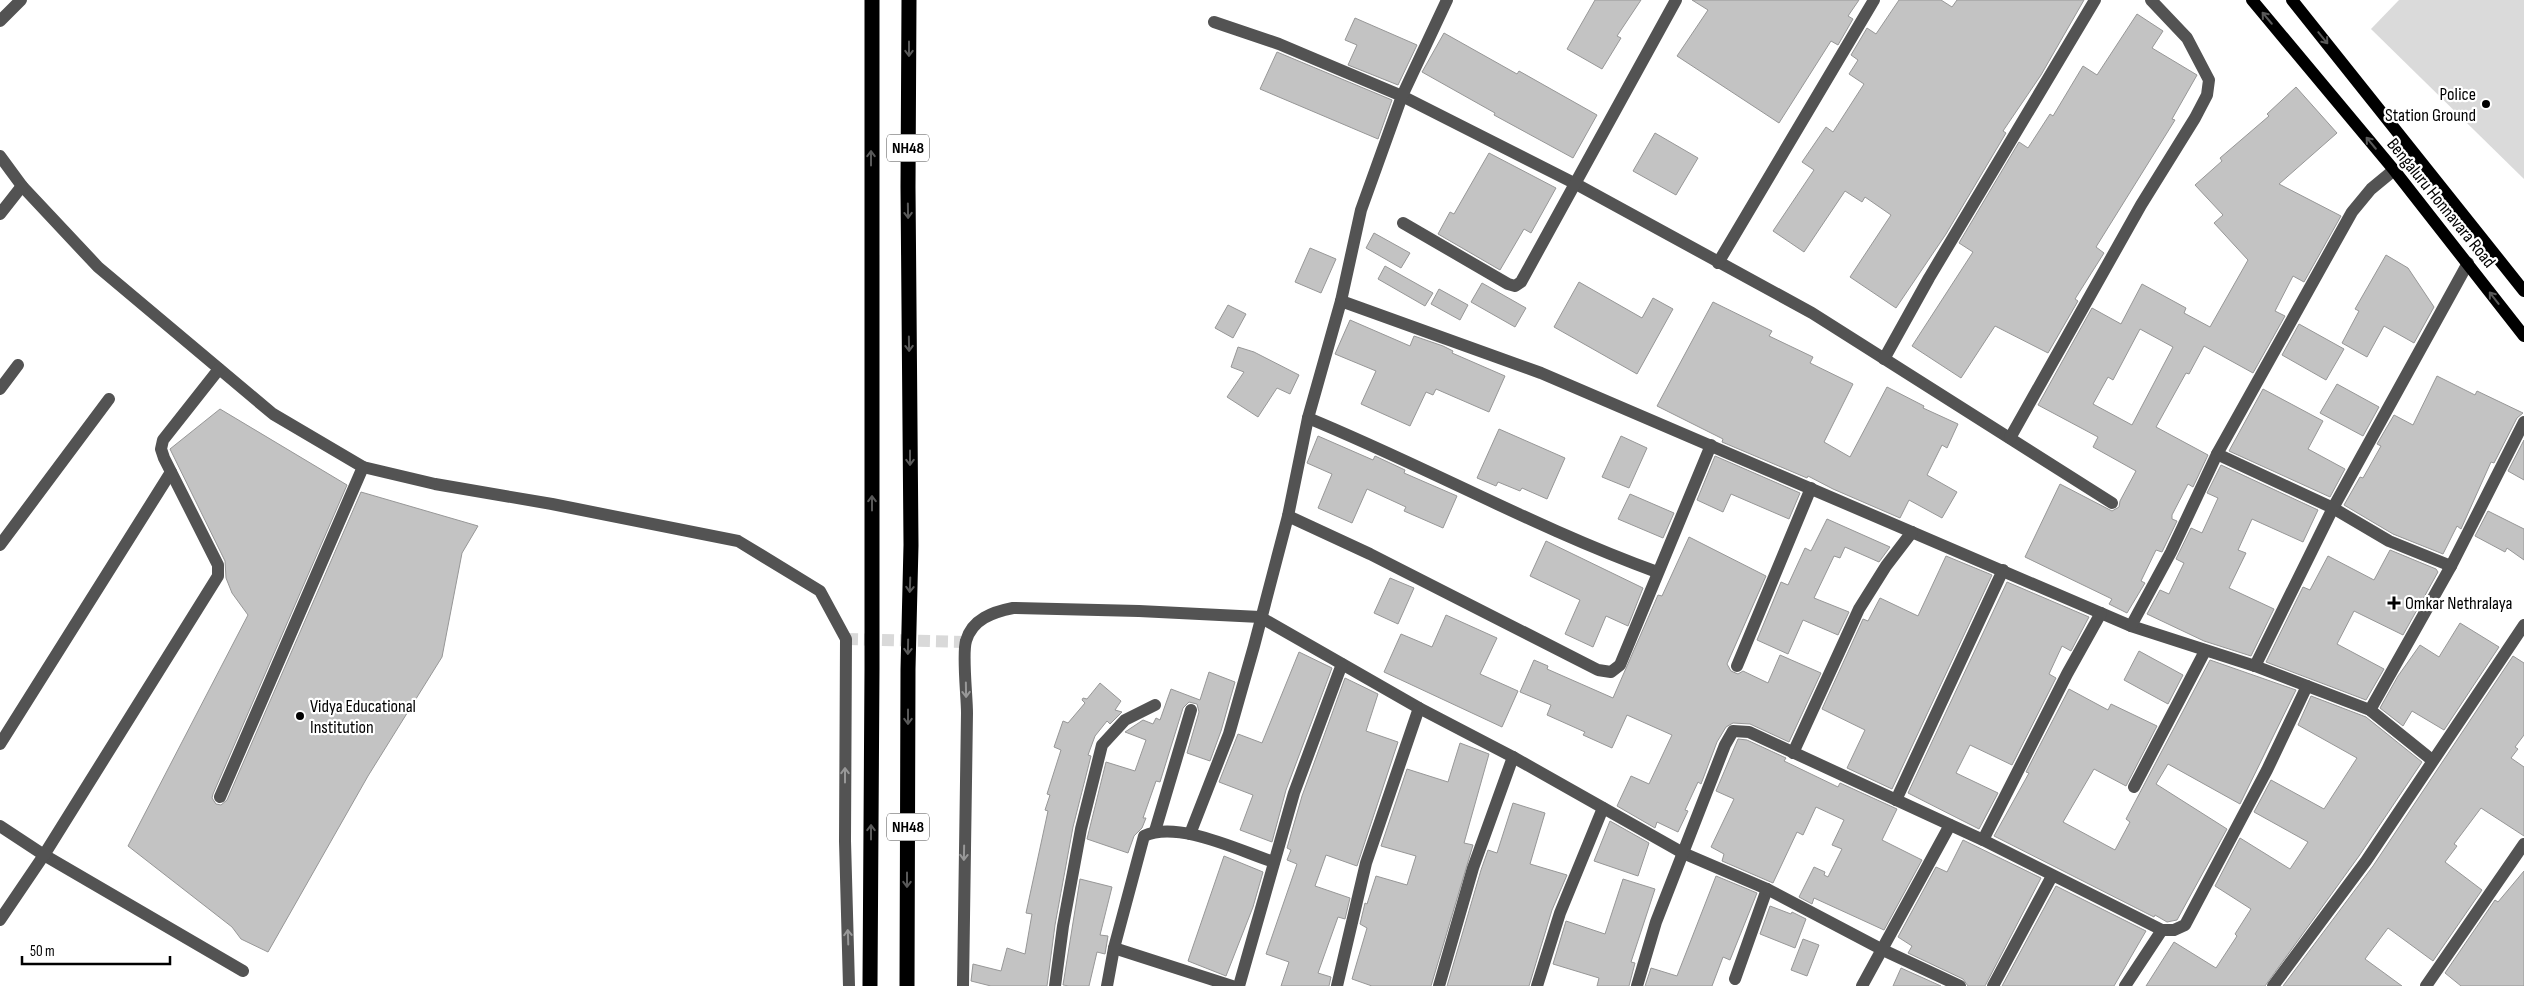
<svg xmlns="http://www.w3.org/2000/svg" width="2524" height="986" viewBox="0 0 2524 986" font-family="'Sofia Sans Condensed',sans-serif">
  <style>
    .green { fill: #dadada }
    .building { fill: #c3c3c3; stroke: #979797; fill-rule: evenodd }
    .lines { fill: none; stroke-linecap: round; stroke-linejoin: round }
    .minor-tunnel { stroke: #d9d9d9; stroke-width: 12; stroke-dasharray: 12 6; stroke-linecap: butt }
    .minor { stroke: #535353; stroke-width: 12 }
    .major { stroke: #000; stroke-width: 12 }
    .highway { stroke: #000; stroke-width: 15 }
    .oneway { stroke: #595959 }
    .oneway2 { stroke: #989898 }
    .poi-dot { fill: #000; stroke: #fff; stroke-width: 2 }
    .labels { text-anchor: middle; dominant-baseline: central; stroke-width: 4.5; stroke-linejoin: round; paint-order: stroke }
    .shield { fill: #fff; stroke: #4c4c4c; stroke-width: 1 }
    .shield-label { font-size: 16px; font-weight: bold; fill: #000 }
    .poi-label { font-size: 18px; fill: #000; stroke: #fff; text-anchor: start }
    .street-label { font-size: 18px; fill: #000; stroke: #fff }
  </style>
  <rect width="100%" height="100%" fill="#fff"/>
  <path class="green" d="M2399,0H2524V179L2371,29Z"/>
  <g class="building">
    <path d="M1595,0H1641L1617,36L1621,38L1602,69L1567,49Z"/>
    <path d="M1692,0H1859L1848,16L1853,19L1838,45L1831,41L1779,123L1677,56L1708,10Z"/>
    <path d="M1899,0H1941L1952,7L1957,0H2084L2041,75L2003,131L2006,133L1946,234L1896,308L1850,277L1891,215L1865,197L1862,202L1845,191L1804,252L1773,231L1814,170L1802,162L1826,127L1833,132L1864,84L1849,74L1858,60L1851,55L1867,28L1876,34Z"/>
    <path d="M2137,14L2163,31L2152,48L2197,75L2172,119L2175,120L2096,247L2104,253L2075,299L2078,301L2048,353L1995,326L1961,378L1912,346L1973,252L1959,243L2019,142L2028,148L2050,114L2053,116L2083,66L2097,75Z"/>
    <path d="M1355,18L1417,45L1398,85L1348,65L1357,45L1345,40Z"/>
    <path d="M1444,33L1517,74L1519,71L1597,115L1573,158L1494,115L1495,113L1422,72Z"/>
    <path d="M1277,52L1392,100L1378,139L1260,89Z"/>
    <path d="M2296,87L2337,133L2279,184L2341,216L2304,282L2293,276L2275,311L2285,316L2253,373L2204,346L2189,374L2186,373L2156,427L2208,455L2193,487L2188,484L2172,515V519L2177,521L2162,552L2156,550L2141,581L2145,583L2127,613L2109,604L2112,599L2025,557L2060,484L2112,511L2119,507L2120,501L2136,471L2093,447L2098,437L2038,405L2092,308L2121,324L2142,284L2186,308L2184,313L2210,327L2248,260L2214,223L2223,215L2195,185L2222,161L2220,158L2269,116L2267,114ZM2140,329L2173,347L2132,425L2093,404L2108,377L2113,380Z"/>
    <path d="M1655,133L1698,158L1676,195L1633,171Z"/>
    <path d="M1489,153L1556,188L1531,233L1524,229L1500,270L1438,234L1450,212L1454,214Z"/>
    <path d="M1374,233L1410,253L1401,268L1366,248Z"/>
    <path d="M1310,248L1336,259L1321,293L1295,282Z"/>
    <path d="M2386,255L2408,268L2434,307L2414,343L2384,326L2367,357L2342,343L2359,311L2355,309Z"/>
    <path d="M1385,266L1433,293L1425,306L1378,279Z"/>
    <path d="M1579,282L1642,318L1653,298L1673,309L1637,374L1554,327Z"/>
    <path d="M1482,283L1526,308L1515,327L1471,302Z"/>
    <path d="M1439,289L1468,305L1460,320L1431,304Z"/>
    <path d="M1713,302L1772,331L1769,336L1813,357L1810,363L1853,384L1824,442L1850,457L1887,387L1924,406L1923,408L1958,424L1947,448L1942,445L1927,475L1957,492L1942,518L1909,500L1900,518L1833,489L1808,476L1807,478L1722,442L1723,439L1657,406Z"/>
    <path d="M1228,305L1246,314L1233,338L1215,328Z"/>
    <path d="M1350,320L1410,346L1414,336L1443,346L1453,351L1452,353L1505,376L1489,412L1436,389L1433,395L1426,392L1410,426L1361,404L1376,371L1335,354Z"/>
    <path d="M2299,324L2344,349L2326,380L2282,355Z"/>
    <path d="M1238,347L1254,352L1299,375L1290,394L1277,388L1258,417L1227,397L1244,372L1231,367Z"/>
    <path d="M2437,376L2475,395L2477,391L2523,413L2517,418L2494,463L2491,462L2461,529L2457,526L2443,554L2393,534L2344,505L2360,477L2363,478L2381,446L2377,444L2394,415L2413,425Z"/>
    <path d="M2337,384L2379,407L2363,436L2320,413Z"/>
    <path d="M2263,389L2323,421L2308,449L2345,469L2330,497L2229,451Z"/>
    <path d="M220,409L347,485L213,794L212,798L216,804L221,805L227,800L361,492L478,526L462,553L442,657L368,776L268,952L241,939L232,927L128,846L248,615L232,593L226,578L225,561L170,449Z"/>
    <path d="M1499,429L1565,458L1547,499L1522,488L1520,491L1498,482L1496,486L1477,478Z"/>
    <path d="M1318,436L1373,460L1375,456L1405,470L1404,473L1457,496L1443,528L1404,511L1406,507L1367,489L1352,523L1318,508L1332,474L1307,463Z"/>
    <path d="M1621,436L1647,448L1629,488L1602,477Z"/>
    <path d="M2524,440V480L2508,471Z"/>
    <path d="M1715,456L1800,493L1789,519L1731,494L1723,512L1697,500Z"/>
    <path d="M2221,465L2318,510L2303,542L2252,519L2238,550L2246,553L2229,588L2274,609L2251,656L2204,641L2147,614L2160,590L2169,594L2184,563L2176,559L2191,528L2202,533L2218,498L2207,493Z"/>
    <path d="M1630,494L1674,513L1663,538L1618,519Z"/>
    <path d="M2488,511L2524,529V560L2507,548L2505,552L2475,536Z"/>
    <path d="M1827,519L1890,547L1879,562L1845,547L1840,558L1834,556L1814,598L1849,612L1838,635L1803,620L1788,654L1757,640L1781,582L1788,585L1805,548L1811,551Z"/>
    <path d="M1689,537L1766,576L1727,664L1731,671L1738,674L1743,671L1768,683L1780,655L1821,673L1789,742L1750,724L1733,723L1726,727L1717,742L1701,784L1698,782L1685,810L1688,811L1678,832L1657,822L1655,828L1617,806L1631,776L1649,784L1672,735L1627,715L1612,748L1583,735L1585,732L1547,715L1551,705L1520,692L1534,660L1548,666L1547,669L1613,698L1658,595L1662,596Z"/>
    <path d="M1546,541L1643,588L1628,626L1606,616L1593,647L1565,634L1580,600L1530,576Z"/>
    <path d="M2390,550L2436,569L2438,572L2403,635L2354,611L2337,644L2384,669L2366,700L2266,662L2303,587L2310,590L2328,556L2374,580Z"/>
    <path d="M1946,556L1992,575L1892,789L1847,768L1865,730L1822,709L1863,619L1868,621L1880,598L1918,616Z"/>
    <path d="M1390,578L1414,588L1398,624L1374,613Z"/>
    <path d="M2007,582L2089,617L2071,651L2062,646L2049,674L2056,678L2012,765L1970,745L1956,773L1998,793L1979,829L1908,793Z"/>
    <path d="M1446,615L1497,638L1480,674L1518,691L1502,727L1384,672L1401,634L1432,647Z"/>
    <path d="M2460,623L2499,647L2444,730L2412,711L2403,726L2380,708L2398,676L2420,645L2439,657Z"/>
    <path d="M2139,651L2183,675L2168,704L2124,680Z"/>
    <path d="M1299,652L1332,668L1286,790L1272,842L1240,830L1253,795L1219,782L1238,734L1262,743Z"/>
    <path d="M2513,656L2524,663V735L2515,747L2518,749L2511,758L2524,767V836L2481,808L2454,844L2457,846L2445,862L2482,890L2433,961L2388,928L2365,959L2402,986H2283L2373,866Z"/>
    <path d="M2210,660L2296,690L2240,804L2168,764L2156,784L2227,829L2177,920L2167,922L2155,915L2154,917L1994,836L2029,773L2026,772L2069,689L2108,710L2111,704L2157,726L2126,786L2094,769L2063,822L2115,850L2130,822L2126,819Z"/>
    <path d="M1209,672L1235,682L1221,731L1210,761L1187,753L1199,712L1197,704L1189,702L1183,708L1160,782L1156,781L1143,818H1146L1142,828L1134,836L1128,853L1087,839L1106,762L1135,771L1146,740L1125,732L1143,720L1153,724L1156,718L1160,720L1171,689L1200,700Z"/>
    <path d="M1345,678L1378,694L1366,731L1398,742L1357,866L1326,855L1315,886L1350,898L1345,919L1338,917L1318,973L1331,977L1329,986H1281L1289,962L1266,954L1297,864L1287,860L1291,850L1287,848L1302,796Z"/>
    <path d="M1100,683L1121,701L1115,710L1122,712L1110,724L1107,721L1095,736L1088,755L1091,756L1073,827L1055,925L1047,986H991L971,981L973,964L1001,971L1007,948L1025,954L1032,914L1026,913L1048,811L1045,810L1050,795L1047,794L1061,750L1054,747L1063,721L1068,723L1085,703L1082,700L1083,698L1087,699Z"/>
    <path d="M2311,696L2366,717L2422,762L2359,856L2265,986H2146L2174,942L2216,968L2237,936L2235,934L2251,909L2215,886L2240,838L2290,869L2308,842L2254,812L2271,780L2324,809L2357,758L2298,725Z"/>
    <path d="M1738,739L1747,740L1786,758L1784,761L1838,787L1840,783L1897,809L1882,840L1922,860L1884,930L1814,898L1812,904L1799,897L1814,867L1825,872L1824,875L1828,877L1842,849L1832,845L1844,820L1816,807L1803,835L1797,832L1773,883L1722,861L1724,854L1711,847L1734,799L1716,791Z"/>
    <path d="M1460,743L1489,754L1464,843L1473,845L1431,986H1372L1352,979L1367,928L1360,924L1365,903L1367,904L1376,876L1407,885L1416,856L1381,846L1407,769L1448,782Z"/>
    <path d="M1513,803L1545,813L1530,864L1567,875L1552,910L1529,986H1447L1481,870L1488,850L1497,853Z"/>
    <path d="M1610,821L1649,843L1638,876L1594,861Z"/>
    <path d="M1963,840L2041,878L1985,986H1968L1963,979L1908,953L1912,946L1898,937L1936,867L1947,872Z"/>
    <path d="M1224,856L1263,872L1253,907L1226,976L1188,961Z"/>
    <path d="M2524,871V986H2461L2445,973L2495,900L2498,902Z"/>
    <path d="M1716,876L1757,893L1730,960L1723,957L1712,986H1645L1651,968L1677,976Z"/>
    <path d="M1080,879L1112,887L1100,935L1108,936L1105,954L1097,952L1089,986H1069L1063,985Z"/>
    <path d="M1623,879L1655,889L1631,962L1635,963L1629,986H1597L1599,978L1553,964L1566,921L1605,934Z"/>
    <path d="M2056,886L2146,931L2114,986H2002Z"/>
    <path d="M1770,906L1791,914L1792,912L1806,919L1795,948L1760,934Z"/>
    <path d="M1803,939L1819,945L1807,976L1791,970Z"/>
    <path d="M1901,968L1941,986H1893Z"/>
  </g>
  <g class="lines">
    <path class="minor-tunnel" d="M846,639L965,642"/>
    <g class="minor">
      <path d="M0,21L21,0"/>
      <path d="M1214,22L1279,44L1402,96L1576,184L1812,313L2112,503"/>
      <path d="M0,156L22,186L98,267L273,414L363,467L435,484L552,504L738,541L820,591L846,639L845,841L849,986"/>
      <path d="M0,214L22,186"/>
      <path d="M1403,223L1508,284L1515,286L1521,282L1676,0"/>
      <path d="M1718,263L1874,0"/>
      <path d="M1341,301L1541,373L2131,626L2255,666L2370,710L2432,760"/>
      <path d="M1884,359L1929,278L2095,0"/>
      <path d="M0,389L18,365"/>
      <path d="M1308,418C1425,466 1538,529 1657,572"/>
      <path d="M2010,438L2141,205L2195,118L2207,95L2209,80L2187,38L2151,0"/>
      <path d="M2217,454L2333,508L2389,541L2451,566"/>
      <path d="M1288,516L1370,554L1598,670L1611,672L1620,665L1711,445"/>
      <path d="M0,545L109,399"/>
      <path d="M2131,626L2171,552L2217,454L2352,212L2371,189L2394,170"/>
      <path d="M1737,666L1811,488"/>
      <path d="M2255,666L2333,508L2468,263"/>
      <path d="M2370,710L2451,566L2524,422"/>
      <path d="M0,744L171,472"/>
      <path d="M1793,753L1859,609L1886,566L1912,532"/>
      <path d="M2134,787L2205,651"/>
      <path d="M220,797L363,467"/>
      <path d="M1896,800L2003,570"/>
      <path d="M0,826L44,855L243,971"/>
      <path d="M1155,831L1191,710"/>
      <path d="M1190,834L1229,734L1254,646L1288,516L1308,418L1341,301L1361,210L1402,96L1447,0"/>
      <path d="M1983,840L2067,674L2101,613"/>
      <path d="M0,920L44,855L218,576V565L164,458L161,449L163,440L219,369"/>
      <path d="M1114,948L1232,986"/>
      <path d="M1735,979L1767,889"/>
      <path d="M963,986C965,895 965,804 967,713C967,696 962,654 966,641C972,619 993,612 1013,608L1139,611L1260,617L1419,708L1513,757L1683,853L1767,889L1883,950L1960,986"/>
      <path d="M1055,986L1063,926L1081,829L1102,745L1125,720L1155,705"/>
      <path d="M1107,986L1114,948L1144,836C1178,820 1240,851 1274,862"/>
      <path d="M1239,986L1294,793L1342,664"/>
      <path d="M1337,986L1366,863L1419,708"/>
      <path d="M1439,986L1473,868L1513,757"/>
      <path d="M1537,986L1560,913L1603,808"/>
      <path d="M1637,986L1656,922L1725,745L1733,731L1749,732L1983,840L2162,930H2174L2185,925L2267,770L2307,686"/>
      <path d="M1862,986L1950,825"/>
      <path d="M1993,986L2052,876"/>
      <path d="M2125,986L2162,930"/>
      <path d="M2273,986L2366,861L2524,625"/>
      <path d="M2426,986L2524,844"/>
    </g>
    <g class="major">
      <path d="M2252,0L2394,170L2524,336"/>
      <path d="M2292,0L2524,291"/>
    </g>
    <g class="highway">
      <path d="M870,986L872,669V0"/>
      <path d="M907,986L908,669L911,545L908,187L909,0"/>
    </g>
  </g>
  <defs><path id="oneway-shaft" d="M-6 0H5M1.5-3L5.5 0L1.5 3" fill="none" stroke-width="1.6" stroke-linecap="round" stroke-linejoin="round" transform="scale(1.25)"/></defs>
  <g class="oneway">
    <use href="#oneway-shaft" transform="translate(2267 18) rotate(-130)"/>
    <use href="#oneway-shaft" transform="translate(2323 38) rotate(51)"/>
    <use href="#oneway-shaft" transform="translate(909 49) rotate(90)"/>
    <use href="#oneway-shaft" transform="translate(2371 143) rotate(-130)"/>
    <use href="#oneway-shaft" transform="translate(871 158) rotate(-90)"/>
    <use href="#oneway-shaft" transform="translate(908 211) rotate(89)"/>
    <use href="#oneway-shaft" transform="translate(2494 298) rotate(-128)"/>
    <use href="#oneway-shaft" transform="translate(909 344) rotate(89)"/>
    <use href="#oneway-shaft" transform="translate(910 458) rotate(90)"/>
    <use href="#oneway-shaft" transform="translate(872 503) rotate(-90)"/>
    <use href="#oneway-shaft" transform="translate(910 585) rotate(92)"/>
    <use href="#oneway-shaft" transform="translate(908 647) rotate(91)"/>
    <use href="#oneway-shaft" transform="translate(908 717) rotate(90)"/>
    <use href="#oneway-shaft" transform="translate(871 832) rotate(-90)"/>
    <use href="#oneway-shaft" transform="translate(907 880) rotate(90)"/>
  </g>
  <g class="oneway2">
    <use href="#oneway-shaft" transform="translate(966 690) rotate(89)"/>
    <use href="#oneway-shaft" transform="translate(845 775) rotate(-90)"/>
    <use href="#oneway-shaft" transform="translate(964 853) rotate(91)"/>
    <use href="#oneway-shaft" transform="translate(848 937) rotate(-92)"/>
  </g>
  <g class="poi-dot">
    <circle cx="2486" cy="104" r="5"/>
    <path d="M2391.5 595.5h5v5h5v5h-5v5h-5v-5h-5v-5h5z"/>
    <circle cx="300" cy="716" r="5"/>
  </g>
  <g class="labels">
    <g class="shield">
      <rect x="887" y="134.5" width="42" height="27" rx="4"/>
      <rect x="887" y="813.5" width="42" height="27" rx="4"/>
    </g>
    <g class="shield-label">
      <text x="908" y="148">NH48</text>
      <text x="908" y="827">NH48</text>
    </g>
    <g class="poi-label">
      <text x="2476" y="94" text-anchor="end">Police<tspan x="2476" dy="21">Station Ground</tspan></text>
      <text x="2405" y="603">Omkar Nethralaya</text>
      <text x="310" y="706">Vidya Educational<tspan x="310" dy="21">Institution</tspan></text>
    </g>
    <g class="street-label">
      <text transform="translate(2441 203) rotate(51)">Bengaluru Honnavara Road</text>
    </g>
  </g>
  <path d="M22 956v8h148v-8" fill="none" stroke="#000000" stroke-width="2.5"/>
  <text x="30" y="956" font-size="15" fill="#000000" stroke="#ffffff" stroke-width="4" paint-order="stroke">50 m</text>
</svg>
